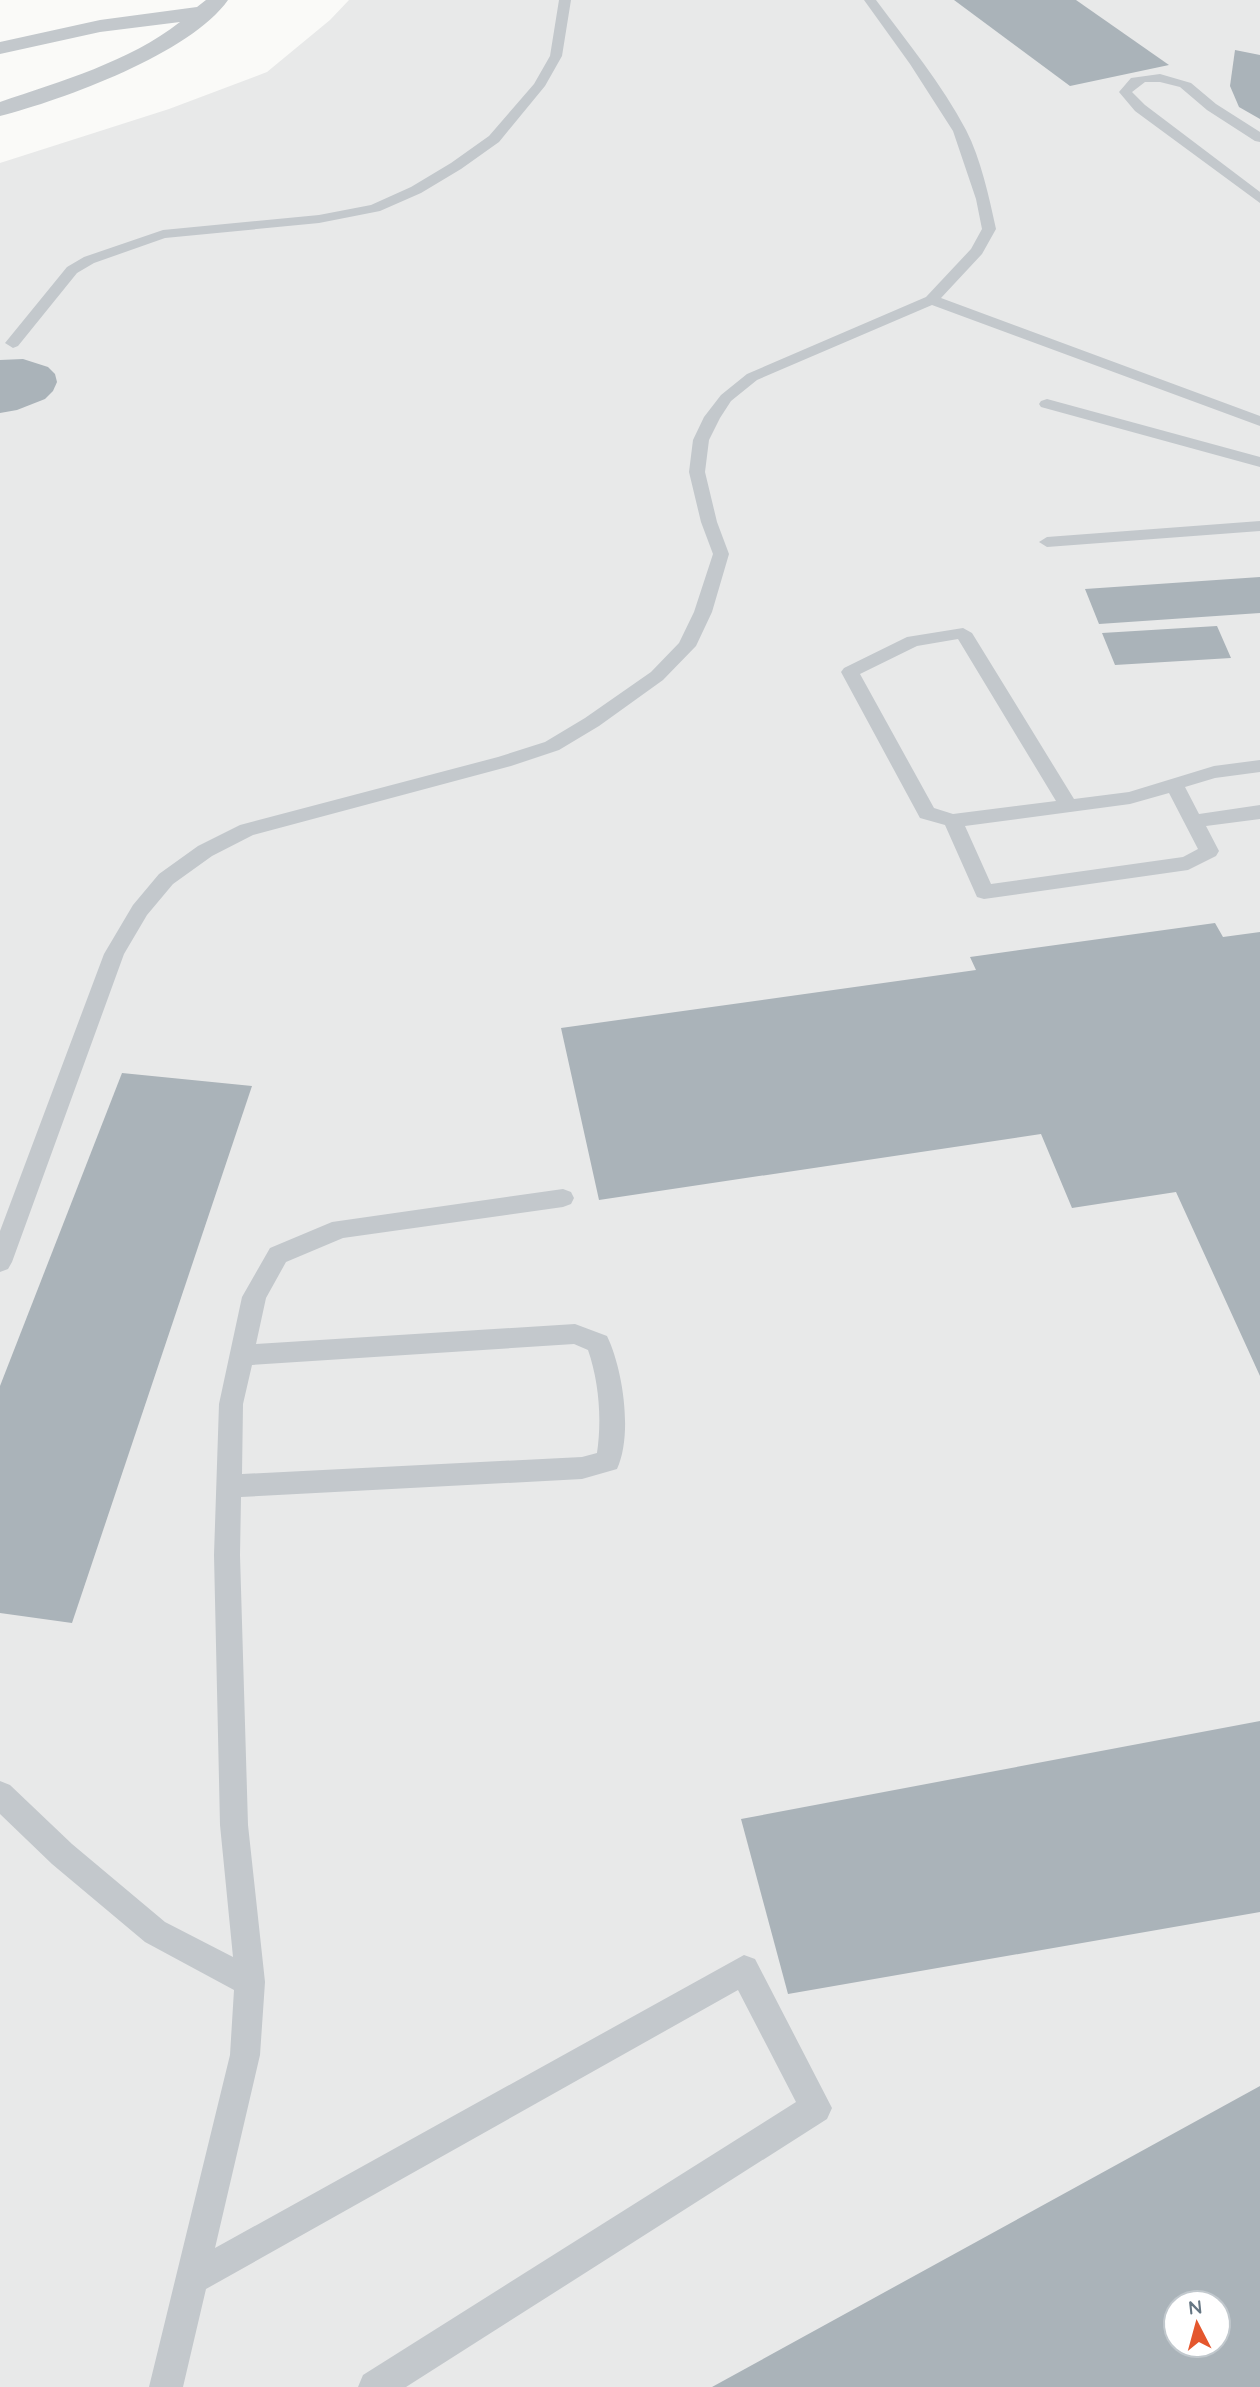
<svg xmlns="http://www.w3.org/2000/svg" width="1260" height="2387" viewBox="0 0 1260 2387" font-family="Quicksand,sans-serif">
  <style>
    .built { fill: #e8e9e9; fill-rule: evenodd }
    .building { fill: #aab3b9; fill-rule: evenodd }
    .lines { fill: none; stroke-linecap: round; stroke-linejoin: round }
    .service { fill: #c3c8cc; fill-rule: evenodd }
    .minor { fill: #c3c8cc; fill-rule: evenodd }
  </style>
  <rect width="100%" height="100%" fill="#fafaf8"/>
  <path class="built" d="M349,0H1260V2387H0V163L169,109L267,72L330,20ZM1176,2303H1218V2345H1176Z"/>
  <g class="building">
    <path d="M954,0H1076L1169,65L1070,86Z"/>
    <path d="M1235,50L1260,55V119L1239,107L1230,86Z"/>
    <path d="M23,359L48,367L55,374L57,382L53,391L45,399L17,410L0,413V360Z"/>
    <path d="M1260,577V613L1099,624L1085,589Z"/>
    <path d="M1217,626L1231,658L1115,665L1102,633Z"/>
    <path d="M1215,923L1223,937L1260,932V1376L1176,1192L1072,1208L1041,1134L599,1200L561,1028L976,970L970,957Z"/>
    <path d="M122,1073L252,1086L72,1623L0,1613V1386Z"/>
    <path d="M1260,1721V1912L788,1994L741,1819Z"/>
    <path d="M1260,2086V2387H712ZM1176,2303H1218V2345H1176Z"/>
  </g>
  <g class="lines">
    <g class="service">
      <path d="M559,0H571L562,56L545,86L499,142L461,169L421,193L380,211L319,223L165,238L94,263L77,273L18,346L13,348L5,343L67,267L84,257L163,230L319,215L371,205L411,187L451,163L489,136L534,84L550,56Z"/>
      <path d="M864,0H876C907,42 942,84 966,130C981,159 989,197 996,229L982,254L941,298L1260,416V426L932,305L757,380L731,401L720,418L709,440L705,472L717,522L729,554L712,612L696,646L663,680L599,726L559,750L511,766L253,835L212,856L173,884L147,915L124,954L12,1262L8,1269L0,1272V1231L104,954L133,905L159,874L198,846L240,825L498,757L545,742L585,718L651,672L679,643L694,612L713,554L701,522L689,472L693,440L704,417L721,395L747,374L926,297L971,249L982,229L976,199L953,131L910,64Z"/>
      <path d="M1160,74L1191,83L1216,104L1260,132V142L1255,141L1207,110L1180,87L1160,82H1145L1132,92L1145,105L1260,192V203L1135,111L1119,92L1131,78Z"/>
      <path d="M1047,399L1260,457V467L1041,407L1039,404L1041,401Z"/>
      <path d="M1260,521V531L1047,547L1039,542L1047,537Z"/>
      <path d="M963,628L972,633L1074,799L1129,792L1214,766L1260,760V772L1215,778L1185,787L1199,814L1260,805V819L1206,826L1219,851L1216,856L1188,870L984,899L977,897L945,825L920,818L841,672L844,668L907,637ZM958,639L1056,801L953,814L934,808L860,674L917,646ZM1169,793L1198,849L1183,857L991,884L965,826L1130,804Z"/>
      <path d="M563,1189L571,1192L574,1198L571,1204L563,1207L343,1238L286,1262L266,1298L256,1344L575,1324L607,1336C623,1369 633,1435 617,1469L582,1479L241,1497L240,1555L248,1825L265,1982L260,2055L215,2248L744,1955L755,1959L832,2108L827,2119L406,2387H358L363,2375L796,2102L738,1990L206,2289L183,2387H149L230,2055L234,1990L145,1942L52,1864L0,1814V1781L10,1785L72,1844L165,1922L233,1957L220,1825L214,1555L219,1404L242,1297L270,1248L332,1222ZM574,1344L588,1350C599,1382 602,1419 597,1453L582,1457L242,1474L243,1404L252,1365Z"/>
    </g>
    <path class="minor" d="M206,0H228C191,53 63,100 0,116V102C61,81 129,62 180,22L100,32L0,54V42L100,20L197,7Z"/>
  </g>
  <g transform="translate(1197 2324) rotate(354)"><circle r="33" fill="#ffffff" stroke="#c1c8cd" stroke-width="2"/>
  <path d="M0-5L12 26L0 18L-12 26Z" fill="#e4572e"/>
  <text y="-10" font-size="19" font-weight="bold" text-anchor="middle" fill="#657683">N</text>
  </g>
</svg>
